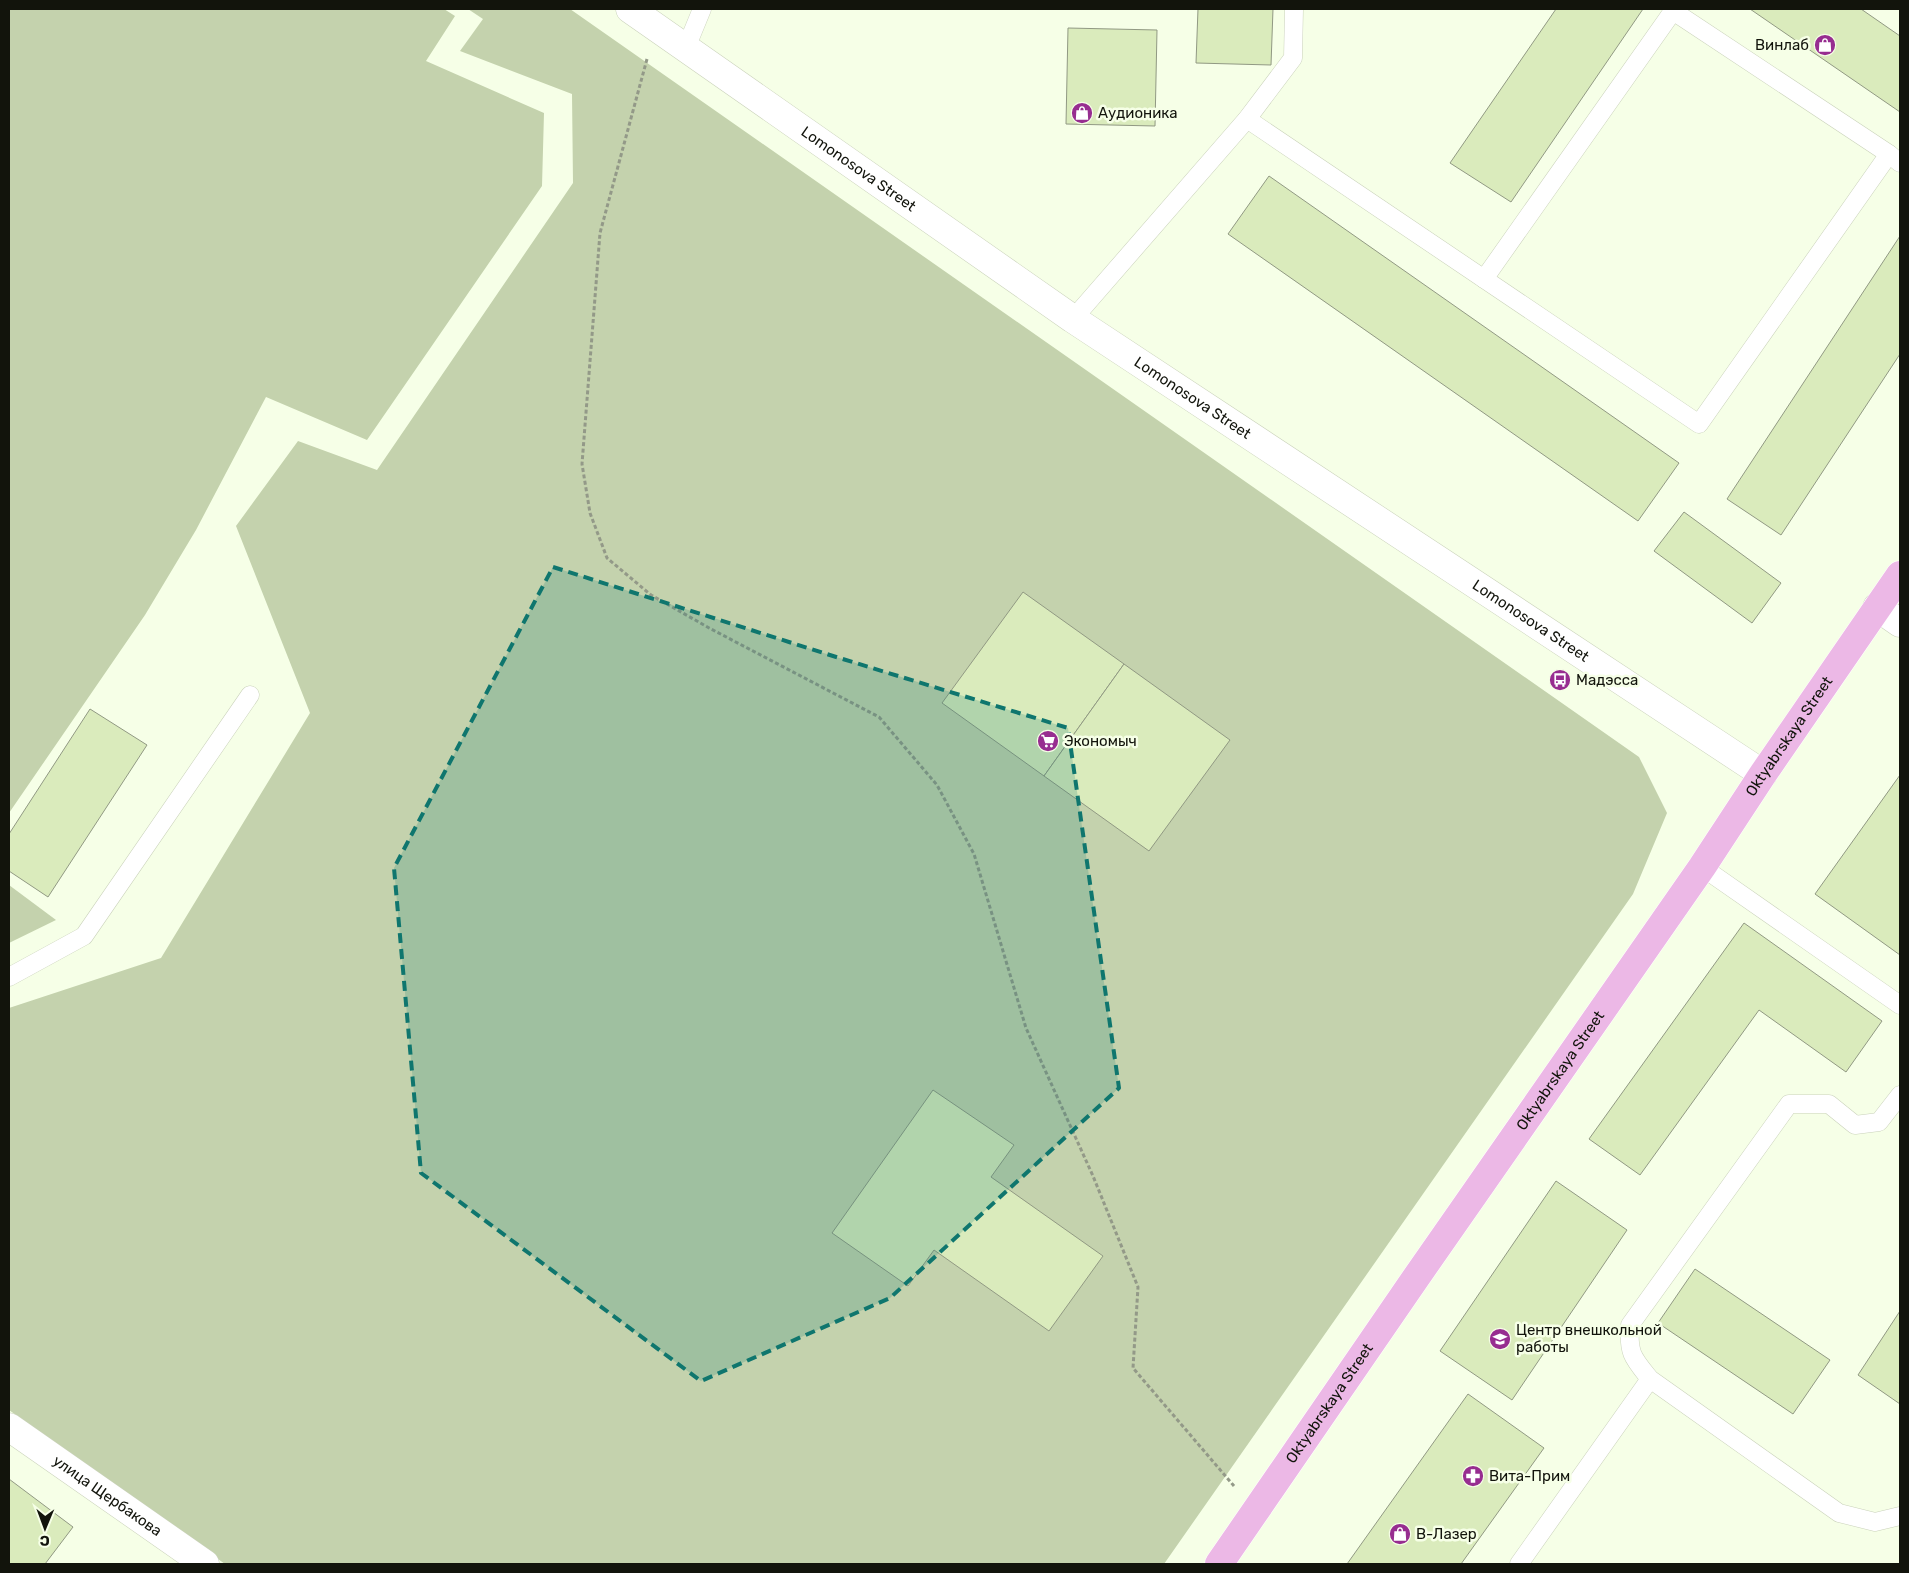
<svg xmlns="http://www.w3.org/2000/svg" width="1909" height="1573" viewBox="0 0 1909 1573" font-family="Rubik,sans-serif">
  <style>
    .green { fill: #c4d2ad }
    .building { fill: #daebbc; stroke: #919983 }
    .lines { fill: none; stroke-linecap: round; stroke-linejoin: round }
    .lane-casing { stroke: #cad2bb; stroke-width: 19 }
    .secondary-casing { stroke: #cad2bb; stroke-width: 29 }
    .primary-casing { stroke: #fff; stroke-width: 29 }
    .path { stroke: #939988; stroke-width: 3; stroke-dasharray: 4 2.5; stroke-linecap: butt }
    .lane { stroke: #fff; stroke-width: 18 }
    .secondary { stroke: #fff; stroke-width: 28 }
    .primary { stroke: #ecb8e6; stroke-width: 28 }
    .marked { fill: #0f766e; fill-opacity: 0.2; stroke: #0f766e; stroke-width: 4; stroke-dasharray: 10 6; stroke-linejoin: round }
    .labels { text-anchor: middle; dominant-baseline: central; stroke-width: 5; stroke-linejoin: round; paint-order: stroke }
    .poi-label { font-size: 15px; fill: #12140c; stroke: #f6ffe7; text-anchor: start }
    .street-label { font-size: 15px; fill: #12140c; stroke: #f6ffe7 }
  </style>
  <rect width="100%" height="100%" fill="#f6ffe7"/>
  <g class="green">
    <path d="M9,9H444L455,16L426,61L544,113L542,186L367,440L266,397L196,530L145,615L9,813Z"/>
    <path d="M468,9H570L1639,757L1667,813L1633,894L1164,1564H225L9,1410V1008L161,958L310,713L236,526L298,441L377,470L573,183L572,94L460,51L483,19Z"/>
    <path d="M9,885L56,920L9,943Z"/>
  </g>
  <g class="building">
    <path d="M1198,9H1273L1271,65L1196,63Z"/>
    <path d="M1556,9H1643L1511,202L1450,163Z"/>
    <path d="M1750,9H1861L1900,36V112Z"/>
    <path d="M1068,28L1157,30L1155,126L1066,124Z"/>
    <path d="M1269,176L1679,463L1638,521L1228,234Z"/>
    <path d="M1900,236V354L1781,535L1727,499Z"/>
    <path d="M1684,512L1781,583L1752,623L1654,551Z"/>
    <path d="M1023,592L1124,664L1044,776L942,703Z"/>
    <path d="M1124,664L1230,740L1149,851L1044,776Z"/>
    <path d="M90,709L147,745L48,897L9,871V834Z"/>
    <path d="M1900,775V955L1815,894Z"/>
    <path d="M1744,923L1882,1021L1846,1072L1759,1010L1640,1175L1589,1139Z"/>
    <path d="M933,1090L1014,1145L991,1177L1103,1256L1049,1331L934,1250L908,1286L832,1233Z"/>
    <path d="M1556,1181L1627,1230L1512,1400L1440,1351Z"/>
    <path d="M1695,1269L1830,1360L1793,1414L1658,1323Z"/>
    <path d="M1900,1311V1404L1858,1375Z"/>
    <path d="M1468,1394L1544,1448L1461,1564H1347Z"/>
    <path d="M9,1479L73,1527L45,1564H9Z"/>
  </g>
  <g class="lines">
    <g class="lane-casing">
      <g id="lane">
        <path d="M686,48L702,9"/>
        <path d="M1247,119L1699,424L1889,154L1900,163"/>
        <path d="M1484,279L1673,11L1889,154"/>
        <path d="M1073,319L1247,119L1293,58L1294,9"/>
        <path d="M1702,867L1900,1005"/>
        <path d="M9,977L84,936L250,695"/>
        <path d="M1900,1095L1879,1122L1855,1125L1829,1104H1789L1630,1325C1628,1354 1633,1358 1650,1379L1839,1513L1875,1522L1900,1516"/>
        <path d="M1519,1564L1650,1379"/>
      </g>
    </g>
    <g class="secondary-casing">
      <g id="secondary">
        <path id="s1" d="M630,9L1073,319L1763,774"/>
        <path d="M1877,607L1900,623"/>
        <path id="s2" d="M9,1427L205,1564"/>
      </g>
    </g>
    <g class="primary-casing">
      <g id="primary">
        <path id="s3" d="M1219,1564L1415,1279L1702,867L1763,774L1900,575"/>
      </g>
    </g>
    <path class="path" d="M647,59L600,233L582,464L590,513L607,558L651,595L711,629L879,717L937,785L974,854L1026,1028L1093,1176L1138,1287L1133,1368L1234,1486"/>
    <use href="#lane" class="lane"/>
    <use href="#secondary" class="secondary"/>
    <use href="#primary" class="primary"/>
  </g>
  <path class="marked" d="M553,567L833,656L1068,728L1119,1088L890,1298L701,1381L421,1173L394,868Z"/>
  <defs>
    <g id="shop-disc" transform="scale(1.125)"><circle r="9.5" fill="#972d90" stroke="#f6ffe7"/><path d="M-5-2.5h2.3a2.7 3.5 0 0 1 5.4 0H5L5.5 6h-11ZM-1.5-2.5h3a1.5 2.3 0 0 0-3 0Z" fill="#fff"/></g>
    <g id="bus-disc" transform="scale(1.125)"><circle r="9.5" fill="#972d90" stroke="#f6ffe7"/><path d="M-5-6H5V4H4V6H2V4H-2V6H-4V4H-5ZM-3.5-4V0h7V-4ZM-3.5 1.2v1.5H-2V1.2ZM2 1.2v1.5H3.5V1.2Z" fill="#fff"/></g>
    <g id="supermarket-disc" transform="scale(1.125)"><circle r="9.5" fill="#972d90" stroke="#f6ffe7"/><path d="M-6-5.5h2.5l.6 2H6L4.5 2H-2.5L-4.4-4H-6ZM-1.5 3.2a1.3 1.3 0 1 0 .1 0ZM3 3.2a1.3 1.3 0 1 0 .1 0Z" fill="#fff"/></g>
    <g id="university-disc" transform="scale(1.125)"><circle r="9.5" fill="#972d90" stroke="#f6ffe7"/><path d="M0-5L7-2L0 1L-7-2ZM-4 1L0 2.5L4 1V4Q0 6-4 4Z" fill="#fff"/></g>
    <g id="pharmacy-disc" transform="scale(1.125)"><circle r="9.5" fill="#972d90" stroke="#f6ffe7"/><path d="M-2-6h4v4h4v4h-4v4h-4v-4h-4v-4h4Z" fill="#fff"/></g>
  </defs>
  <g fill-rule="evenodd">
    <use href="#shop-disc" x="1825" y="45"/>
    <use href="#shop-disc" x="1082" y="113"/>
    <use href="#bus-disc" x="1560" y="680"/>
    <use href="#supermarket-disc" x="1048" y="741"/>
    <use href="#university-disc" x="1500" y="1339"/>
    <use href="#pharmacy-disc" x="1473" y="1476"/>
    <use href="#shop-disc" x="1400" y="1534"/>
  </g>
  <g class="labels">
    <g class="poi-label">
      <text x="1809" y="45" text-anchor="end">Винлаб</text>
      <text x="1098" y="113">Аудионика</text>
      <text x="1576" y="680">Мадэсса</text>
      <text x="1064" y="741">Экономыч</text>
      <text x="1516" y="1330">Центр внешкольной<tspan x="1516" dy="17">работы</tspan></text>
      <text x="1489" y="1476">Вита-Прим</text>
      <text x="1416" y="1534">В-Лазер</text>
    </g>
    <g class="street-label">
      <text stroke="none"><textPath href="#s1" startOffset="279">Lomonosova Street</textPath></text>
      <text stroke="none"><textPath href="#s1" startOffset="684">Lomonosova Street</textPath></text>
      <text stroke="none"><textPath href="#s1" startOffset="1089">Lomonosova Street</textPath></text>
      <text stroke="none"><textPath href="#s3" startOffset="1005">Oktyabrskaya Street</textPath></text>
      <text stroke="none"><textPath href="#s3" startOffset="600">Oktyabrskaya Street</textPath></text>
      <text stroke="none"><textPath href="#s3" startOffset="195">Oktyabrskaya Street</textPath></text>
      <text stroke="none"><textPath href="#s2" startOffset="120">улица Щербакова</textPath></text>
    </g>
  </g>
  <rect width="1909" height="1573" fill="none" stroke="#12140c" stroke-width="20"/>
  <g transform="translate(45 1528) rotate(181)" stroke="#f6ffe7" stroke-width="4" paint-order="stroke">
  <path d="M0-4L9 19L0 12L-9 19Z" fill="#12140c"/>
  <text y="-8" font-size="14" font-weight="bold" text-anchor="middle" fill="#12140c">С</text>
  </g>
</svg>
